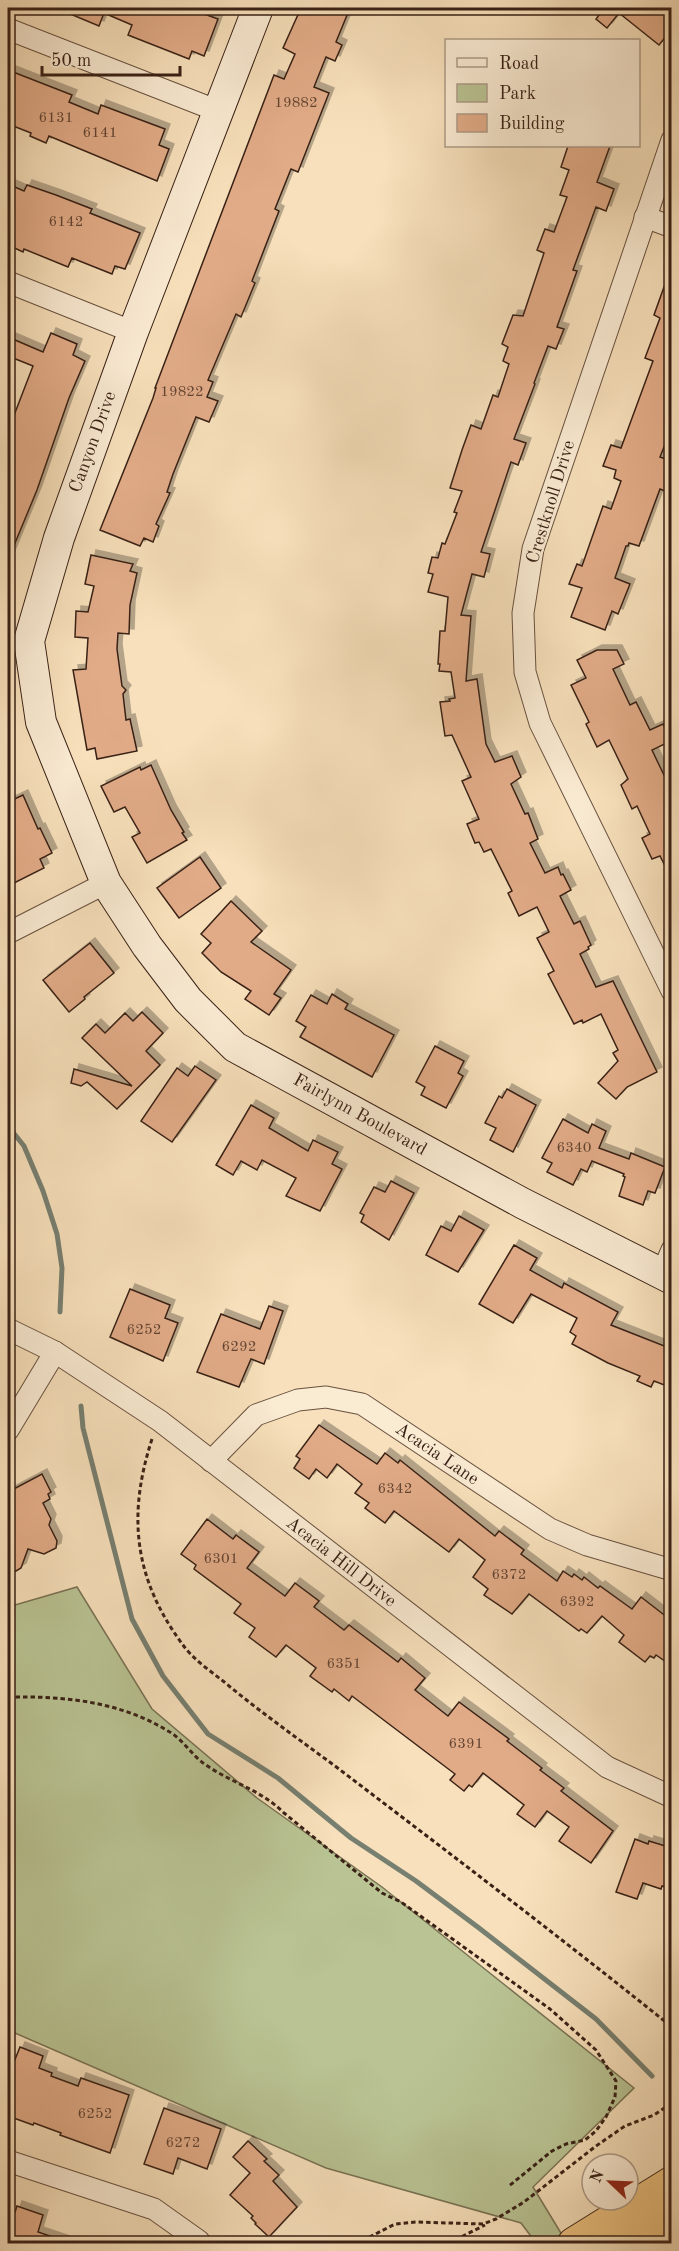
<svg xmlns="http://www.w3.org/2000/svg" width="679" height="2251" viewBox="0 0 679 2251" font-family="'Old Standard TT',serif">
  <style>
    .green { fill: #b9c393; stroke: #797254; stroke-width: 1.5 }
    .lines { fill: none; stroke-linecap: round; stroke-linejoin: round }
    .stream { stroke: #767f70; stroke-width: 5 }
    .building { fill: #e1ab87; stroke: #392116; stroke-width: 1.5; filter: url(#shadow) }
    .street-casing { stroke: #68513f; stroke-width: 23 }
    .secondary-casing { stroke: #392116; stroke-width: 32 }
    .highway-casing { stroke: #392116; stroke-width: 35 }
    .path { stroke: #392116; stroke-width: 3; stroke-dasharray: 4.5 3; stroke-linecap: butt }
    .street { stroke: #faebd3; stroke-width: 21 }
    .secondary { stroke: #faebd3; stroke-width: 30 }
    .highway { stroke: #ecc07e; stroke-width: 33 }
    .labels { text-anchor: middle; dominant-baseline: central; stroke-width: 4.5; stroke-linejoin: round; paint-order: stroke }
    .number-label { font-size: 15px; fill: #634432 }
    .street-label { font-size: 18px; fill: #392116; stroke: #faebd3 }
  </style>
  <defs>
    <filter id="shadow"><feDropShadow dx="5" dy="-5" stdDeviation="0" flood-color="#0004"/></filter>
  </defs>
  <rect width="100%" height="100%" fill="#f7e0bb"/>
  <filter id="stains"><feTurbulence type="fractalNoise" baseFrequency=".00333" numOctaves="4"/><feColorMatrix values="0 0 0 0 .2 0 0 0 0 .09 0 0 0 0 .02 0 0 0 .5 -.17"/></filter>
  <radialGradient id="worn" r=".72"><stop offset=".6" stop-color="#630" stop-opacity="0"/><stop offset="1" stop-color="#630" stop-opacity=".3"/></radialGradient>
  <path class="green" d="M77,1587L152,1709L257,1798L382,1887L634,2088L533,2187L567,2243H536L521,2223L326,2168L8,2030V1607Z"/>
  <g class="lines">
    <g class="stream">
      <path d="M8,1126L24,1146L43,1191L57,1234L62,1268L60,1312"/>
      <path d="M81,1406L83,1428L132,1619L163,1676L208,1734L278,1778L351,1838L416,1881L479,1928L596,2019L652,2076"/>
    </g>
  </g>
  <g class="building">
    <path d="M56,8H188L218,19L204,56L192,51L189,59L128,35L132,25L104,13L99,26Z"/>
    <path d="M301,8H350L336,42L342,45L335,61L326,57L314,87L329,93L298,172L291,169L275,209L279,211L252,281L255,283L241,317L236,314L208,380L213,382L207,397L218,401L209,422L196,417L173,474L167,492L170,493L156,524L159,526L153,542L144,538L140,546L100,530L153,398L156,388H155L274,75L284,79L295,54L283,48Z"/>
    <path d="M604,8H672V29L659,45L619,13L607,28L596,19Z"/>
    <path d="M8,70L72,95L69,102L98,114L101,105L165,129L159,145L169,149L157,181L49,136L46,143L30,136L31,133L8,124Z"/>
    <path d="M568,146H610L597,182L614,189L606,211L596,207L573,270L577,271L557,327L564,329L556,349L548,346L534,383L535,384L514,439L526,443L518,465L511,462L481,552L490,554L484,577L472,574L461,615L471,616L466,681L477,679L486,744L495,762L512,756L521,777L511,784L525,814L528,813L538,839L530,843L545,873L558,867L561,875L563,874L571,890L560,896L574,924L580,921L591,945L588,947L589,949L580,954L596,987L613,981L657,1072L627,1087L616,1099L598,1083L618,1061L613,1053L618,1050L601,1014L583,1023L582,1020L574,1024L548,974L554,971L537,938L549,932L537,907L519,916L508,893L512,891L491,849L484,852L479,842L475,843L467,824L479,819L462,781L471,777L452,735L445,736L440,702L450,701L449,699L455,698L451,672L439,671L440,664H438L440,631H445L448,597L428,592L433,574L428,573L432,557L438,558L442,543L445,544L457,513L454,512L462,491L450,488L462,450L471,425L481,429L493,395L498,397L509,364L503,361L508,347L502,344L513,315L523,316L544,253L537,250L545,229L554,232L567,197L560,195L569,170L561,167Z"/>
    <path d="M8,184L24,191L27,185L56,195L92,209L90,213L140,233L125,269L115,266L112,274L72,258L68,267L24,249L23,252L8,245Z"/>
    <path d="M669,273H672V427L660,457L672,461V472L665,491L660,489L639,546L629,543L628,546H626L615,578L630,584L618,614L612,611L605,630L571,617L582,588L569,584L577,564L582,566L603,506L611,509L621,481L614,478L616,470L603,466L611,445L621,448L653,361L645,358L660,318L654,315Z"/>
    <path d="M51,333L77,344L73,355L85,361L69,398L37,490L8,560V431L33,366L8,356V337L43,352Z"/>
    <path d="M91,555L133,564L130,571L137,573L130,605L129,634L118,633L117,649L122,686L126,690L123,694L126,720L130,719L137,751L97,759L95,748L87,750L73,670L86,669L88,638L75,637L76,611L88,612L94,586L85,584Z"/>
    <path d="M597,650H617L624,664L613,669L630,705L636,702L650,730L663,724L671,741L652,750L672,792V880L660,856L652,859L642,838L650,834L637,806L632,809L621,785L628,779L609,740L597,747L586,724L589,722L571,685L586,678L577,660Z"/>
    <path d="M151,765L171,810L184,832L182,833L187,840L147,863L132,837L140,833L125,807L114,812L101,786L140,767L141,770Z"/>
    <path d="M23,795L38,829L40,828L52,853L40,859L44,868L8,886V802Z"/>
    <path d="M200,857L221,888L179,918L157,888Z"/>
    <path d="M231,901L262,931L251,942L291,970L274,994L281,998L269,1015L245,999L251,991L221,972L202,953L211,943L201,934Z"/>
    <path d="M90,943L114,973L84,997L85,999L69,1012L43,980Z"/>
    <path d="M332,994L348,1004L345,1009L394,1035L372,1077L300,1037L306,1027L296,1021L311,995L327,1004Z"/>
    <path d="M142,1012L163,1033L146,1051L160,1065L117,1109L87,1082L81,1086L71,1083L74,1069L132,1086L82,1038L96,1024L105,1033L125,1013L133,1021Z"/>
    <path d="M435,1046L464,1061L458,1073L463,1076L446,1108L421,1095L425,1087L416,1082Z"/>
    <path d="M195,1066L216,1080L172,1142L141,1121L177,1068L188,1076Z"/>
    <path d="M507,1089L536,1105L513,1152L490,1140L496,1128L485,1123L499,1096L502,1098Z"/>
    <path d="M251,1105L274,1118L269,1128L308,1151L313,1140L338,1152L332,1164L342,1169L320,1211L286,1196L296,1178L262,1160L257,1170L241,1161L233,1175L216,1165Z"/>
    <path d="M563,1119L588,1133L592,1124L606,1131L599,1148L629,1159L631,1153L665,1167L655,1193L648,1191L643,1205L619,1196L625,1177L623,1176L624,1174L592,1161L587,1172L581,1169L573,1185L547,1172L552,1163L542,1158Z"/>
    <path d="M391,1181L414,1193L389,1240L361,1222L364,1215L360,1213L374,1187L385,1192Z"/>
    <path d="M459,1216L484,1230L458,1272L426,1255L441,1226L451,1231Z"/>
    <path d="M514,1245L537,1258L530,1270L562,1288L564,1283L618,1312L611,1325L672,1349V1388L654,1381L651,1387L637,1381L640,1376L608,1363L572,1344L576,1336L570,1332L577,1318L531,1294L513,1323L479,1304Z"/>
    <path d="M130,1289L170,1305L165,1318L178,1323L163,1361L110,1337Z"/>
    <path d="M269,1306L283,1311L264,1364L251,1359L239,1387L197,1372L221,1314L260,1329Z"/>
    <path d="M319,1425L377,1464L385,1453L398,1463L400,1460L495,1536L499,1531L524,1550L521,1554L557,1581L563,1571L572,1577L574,1574L582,1580L584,1577L598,1588L600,1586L632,1609L641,1597L672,1621V1666L656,1655L654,1658L650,1656L645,1662L619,1642L624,1635L602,1616L587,1633L581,1629L579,1631L529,1594L512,1614L484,1595L488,1589L473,1577L485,1560L459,1539L449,1552L394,1511L385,1523L365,1508L369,1503L355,1493L362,1484L337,1464L327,1478L316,1469L309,1479L294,1468L300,1459L296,1456Z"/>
    <path d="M42,1474L51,1492L48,1494L50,1499L43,1503L51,1519L49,1525L57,1541L56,1548L44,1554L28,1549L21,1568L8,1576V1492Z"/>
    <path d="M207,1519L233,1539L236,1535L259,1552L247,1568L285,1596L295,1583L319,1601L314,1607L344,1630L349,1625L398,1662L401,1658L425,1678L415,1690L448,1716L459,1702L509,1739L507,1741L542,1768L540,1770L564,1788L561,1791L613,1831L591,1863L559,1841L569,1827L547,1811L535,1827L517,1814L524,1805L483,1773L472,1787L469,1785L464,1791L450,1780L455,1774L352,1696L349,1701L334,1689L332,1692L310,1676L316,1668L286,1645L276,1657L249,1637L255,1628L234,1613L241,1604L194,1569L196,1565L181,1554Z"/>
    <path d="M635,1839L648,1844L649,1841L672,1848V1889L662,1886L661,1889L643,1883L637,1899L616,1892Z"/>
    <path d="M20,2047L43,2056L39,2068L52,2073L51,2076L78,2086L81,2078L129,2095L110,2153L60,2135L61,2133L34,2123L33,2125L8,2116V2059L14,2062Z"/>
    <path d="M164,2108L221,2129L207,2169L178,2158L173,2174L144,2164Z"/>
    <path d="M248,2141L267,2159L264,2161L279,2175L273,2181L297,2207L269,2237L255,2224L256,2223L251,2218L253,2216L230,2195L250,2173L233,2157Z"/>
    <path d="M17,2206L43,2215L38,2232L65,2241V2244H8V2233Z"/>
  </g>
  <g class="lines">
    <g class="street-casing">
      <g id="street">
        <path d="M8,29L218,111"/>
        <path d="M672,140L533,549L523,613L525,672L540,723L672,991"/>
        <path d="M645,217L672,227"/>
        <path d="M8,282L133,332"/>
        <path d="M8,933L106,883"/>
        <path d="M661,1275L672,1250"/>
        <path d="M8,1329L55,1352L160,1421L607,1767L672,1797"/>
        <path d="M8,1430L55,1352"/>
        <path d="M211,1461L256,1415L298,1400L326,1397L362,1404L550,1529L587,1545L672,1570"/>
        <path d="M8,2161L154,2209L199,2241"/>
      </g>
    </g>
    <g class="secondary-casing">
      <path id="secondary" d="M258,8L133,332L59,538L29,641L41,722L106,883L147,946L188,1000L235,1047L522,1203L672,1279"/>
    </g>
    <g class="highway-casing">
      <g id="highway">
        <path d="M574,2244L672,2183"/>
        <path d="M629,2244L672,2218"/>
      </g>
    </g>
    <g class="path">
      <path d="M152,1439C127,1516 134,1579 183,1645C193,1659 209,1670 223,1681C259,1711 297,1738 335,1766C448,1852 561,1938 672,2027"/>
      <path d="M8,1697C63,1696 119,1701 168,1731C183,1739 192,1756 206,1765C232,1783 261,1790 284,1813L382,1893L401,1902L550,2009L596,2050L616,2081L615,2097L606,2117L596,2131L585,2140L566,2144L552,2151L509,2186"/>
      <path d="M356,2244L395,2224L416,2222L483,2224L496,2219L524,2202L596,2146L625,2126L654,2115L672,2103"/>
      <path d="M433,2244L459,2238L485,2225"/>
    </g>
    <use href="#street" class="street"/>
    <use href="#secondary" class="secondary"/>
    <use href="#highway" class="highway"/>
  </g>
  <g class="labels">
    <g class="number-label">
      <text x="296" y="103">19882</text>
      <text x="56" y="118">6131</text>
      <text x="100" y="133">6141</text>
      <text x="66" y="222">6142</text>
      <text x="182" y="392">19822</text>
      <text x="574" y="1148">6340</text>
      <text x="144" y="1330">6252</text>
      <text x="239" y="1347">6292</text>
      <text x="395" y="1489">6342</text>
      <text x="221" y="1559">6301</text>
      <text x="509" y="1575">6372</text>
      <text x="577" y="1602">6392</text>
      <text x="344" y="1664">6351</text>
      <text x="466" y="1744">6391</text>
      <text x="95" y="2114">6252</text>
      <text x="183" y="2143">6272</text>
    </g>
    <g class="street-label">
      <text transform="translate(93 442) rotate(-70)">Canyon Drive</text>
      <text transform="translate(551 502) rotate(-73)">Crestknoll Drive</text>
      <text transform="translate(360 1115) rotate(29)">Fairlynn Boulevard</text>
      <text transform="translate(437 1454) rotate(34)">Acacia Lane</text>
      <text transform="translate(341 1562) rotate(38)">Acacia Hill Drive</text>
    </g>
  </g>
  <rect width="679" height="2251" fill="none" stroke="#f7e0bb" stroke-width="30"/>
  <rect x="9" y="9" width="661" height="2233" fill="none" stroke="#392116" stroke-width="3"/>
  <rect x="15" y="15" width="649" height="2221" fill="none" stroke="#392116" stroke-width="1.5"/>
  <rect x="445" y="39" width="195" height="108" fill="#faebd3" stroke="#ad9a87" stroke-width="1.5"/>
  <rect x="457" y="58" width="30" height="9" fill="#faebd3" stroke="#ad9a87" stroke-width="1.5"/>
  <text x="499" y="69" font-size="18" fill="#392116">Road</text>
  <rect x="457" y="84" width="30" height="18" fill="#b9c393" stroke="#ad9a87" stroke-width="1.5"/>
  <text x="499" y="99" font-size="18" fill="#392116">Park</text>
  <rect x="457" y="114" width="30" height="18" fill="#e1ab87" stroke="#ad9a87" stroke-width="1.5"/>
  <text x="499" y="129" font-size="18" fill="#392116">Building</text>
  <g transform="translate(610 2182) rotate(293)"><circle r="28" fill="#faebd3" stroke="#ad9a87" stroke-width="1.5"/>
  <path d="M0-4.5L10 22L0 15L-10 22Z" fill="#8f2418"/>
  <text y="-9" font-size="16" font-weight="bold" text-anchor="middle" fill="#392116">N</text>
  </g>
  <path d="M42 66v9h138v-9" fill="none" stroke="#392116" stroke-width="3"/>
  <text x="51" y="66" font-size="18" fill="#392116" stroke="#faebd3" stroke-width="4.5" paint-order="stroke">50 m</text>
  <rect width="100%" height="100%" filter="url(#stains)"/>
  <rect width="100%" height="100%" fill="url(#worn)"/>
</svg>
